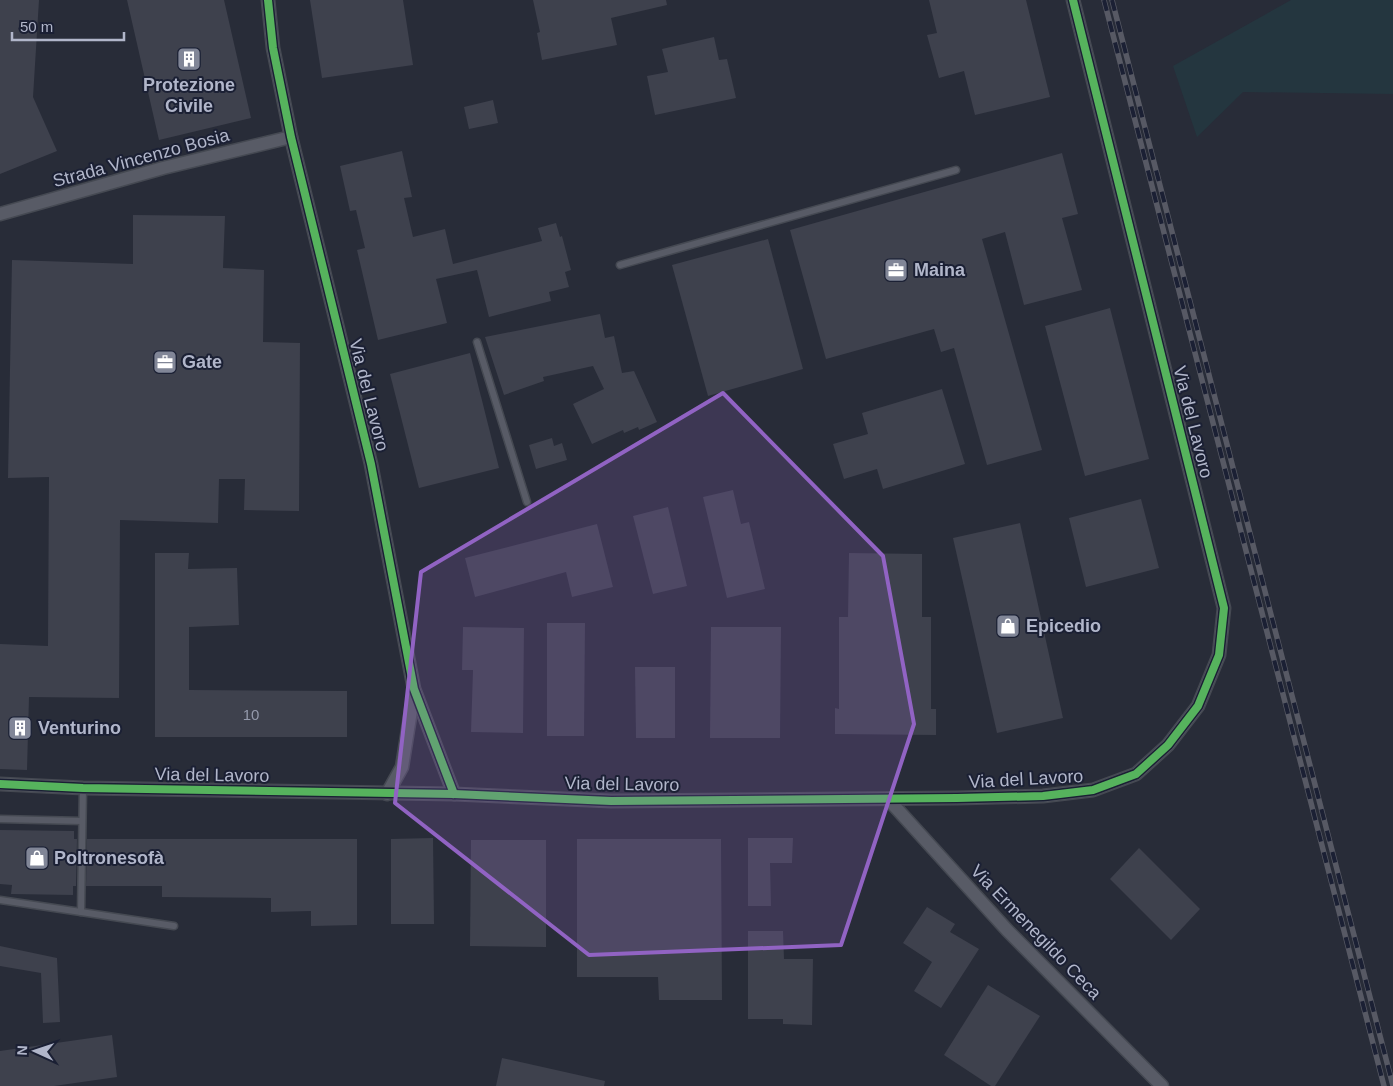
<svg xmlns="http://www.w3.org/2000/svg" width="1393" height="1086" viewBox="0 0 1393 1086" font-family="Helvetica,sans-serif">
  <style>
    .green { fill: #24363f }
    .building { fill: #3e414d }
    .lines { fill: none; stroke-linecap: round; stroke-linejoin: round }
    .service-casing { stroke: #454952; stroke-width: 9 }
    .minor-casing { stroke: #454952; stroke-width: 15 }
    .service { stroke: #585b66; stroke-width: 6 }
    .minor { stroke: #585b66; stroke-width: 12 }
    .rail-casing { stroke: #575964; stroke-width: 5.5 }
    .rail { stroke: #1b2034; stroke-width: 4; stroke-dasharray: 11; stroke-linecap: butt }
    .cycleway-casing { stroke: #1b2034; stroke-width: 11 }
    .cycleway { stroke: #56b35d; stroke-width: 8 }
    .marked { fill: #9163c3; fill-opacity: 0.2; stroke: #9163c3; stroke-width: 4; stroke-linejoin: round }
    .labels { text-anchor: middle; dominant-baseline: central; stroke-width: 4; stroke-linejoin: round; paint-order: stroke }
    .number-label { font-size: 15px; fill: #9499ab }
    .poi-label { font-size: 18px; font-weight: bold; fill: #b1b6ca; stroke: #1b2034; text-anchor: start }
    .street-label { font-size: 18px; fill: #b1b6ca; stroke: #1b2034 }
  </style>
  <rect width="100%" height="100%" fill="#282c38"/>
  <path class="green" d="M1291,0H1393V94L1243,92L1197,137L1173,66Z"/>
  <g class="building">
    <path d="M0,0H39L33,97L57,151L0,174Z"/>
    <path d="M127,0H224L251,118L159,140Z"/>
    <path d="M310,0H403L413,65L322,78Z"/>
    <path d="M533,0H666L667,5L611,18L617,45L542,60L537,33L540,32Z"/>
    <path d="M929,0H1026L1050,97L975,115L964,71L939,78L927,35L937,33Z"/>
    <path d="M714,37L719,60L727,59L736,98L655,115L647,76L668,72L662,49Z"/>
    <path d="M493,100L498,123L469,129L464,107Z"/>
    <path d="M402,151L412,197L404,198L413,237L445,229L453,264L542,241L538,228L556,223L560,237L562,236L571,270L565,272L569,287L549,292L551,301L489,317L477,270L436,279L447,323L378,340L357,250L365,248L356,210L350,211L340,166Z"/>
    <path d="M1062,153L1078,214L1062,218L1082,290L1024,305L1005,232L982,239L1042,450L987,465L954,348L941,352L934,329L826,359L790,230Z"/>
    <path d="M133,215L225,216L223,268L264,270L263,342L300,343L299,511L244,510L245,479H219L218,523L120,520L119,698L29,697L27,770L0,769V644L48,646L49,477L8,478L12,260L133,264Z"/>
    <path d="M768,239L803,369L708,396L672,265Z"/>
    <path d="M1110,308L1149,459L1085,476L1045,326Z"/>
    <path d="M600,314L605,338L614,336L622,373L634,371L657,422L639,430L638,427L624,433L623,430L592,444L573,404L604,389L593,366L543,377L544,381L504,395L485,337Z"/>
    <path d="M470,353L499,468L419,488L390,374Z"/>
    <path d="M942,389L965,464L883,489L877,469L844,479L833,444L868,434L862,413Z"/>
    <path d="M552,438L554,446L562,443L567,460L536,469L529,445Z"/>
    <path d="M733,490L741,524L749,522L765,589L727,598L703,497Z"/>
    <path d="M1141,499L1159,568L1086,587L1069,518Z"/>
    <path d="M668,507L687,586L653,594L633,516Z"/>
    <path d="M1020,523L1063,718L997,733L953,538Z"/>
    <path d="M597,524L613,587L572,597L566,572L475,597L465,558Z"/>
    <path d="M155,553H189L188,569L237,568L239,625L189,627V690L347,691V737H155Z"/>
    <path d="M849,553L922,554V617H931V709H936V735L835,734V708L839,709V617H848Z"/>
    <path d="M547,623H585L584,736H547Z"/>
    <path d="M463,627L524,628L523,733L471,732L473,670H462Z"/>
    <path d="M711,627H781L780,738H710Z"/>
    <path d="M635,667H675V738H636Z"/>
    <path d="M0,830L74,831V839H77L76,886H73V895L11,894L12,885L0,884Z"/>
    <path d="M433,838L434,924H391V839Z"/>
    <path d="M748,838H793L792,863H770L771,906H748Z"/>
    <path d="M87,839H357V925L311,926V911L271,912V898L162,897V886H86Z"/>
    <path d="M577,839H721L722,1000H659L658,977H577Z"/>
    <path d="M471,840H546V947L470,946Z"/>
    <path d="M1139,848L1200,909L1171,940L1110,879Z"/>
    <path d="M927,907L955,924L950,932L979,949L941,1008L914,991L932,962L903,943Z"/>
    <path d="M748,931H783L784,959H813L812,1025L783,1024V1019H748Z"/>
    <path d="M0,946L57,958L60,1022L43,1023L41,973L0,966Z"/>
    <path d="M988,985L1040,1016L995,1086H991L944,1055Z"/>
    <path d="M112,1035L117,1077L54,1086H0V1051Z"/>
    <path d="M502,1058L605,1081L604,1086H496Z"/>
  </g>
  <g class="lines">
    <g class="service-casing">
      <g id="service">
        <path d="M620,265L956,170"/>
        <path d="M477,342L527,502"/>
        <path d="M0,819L82,821"/>
        <path d="M0,900L81,912L83,788"/>
        <path d="M81,912L174,926"/>
      </g>
    </g>
    <g class="minor-casing">
      <g id="minor">
        <path d="M268,0L273,48L291,137L371,464L414,689L454,794"/>
        <path d="M0,214L163,168L291,137"/>
        <path d="M0,784L83,788L454,794L611,801L957,798L1043,796L1093,790L1136,774L1168,745L1198,706L1219,655L1224,608L1073,0"/>
        <path d="M387,794L402,767L414,692"/>
        <path d="M888,799L1007,930L1162,1086"/>
      </g>
    </g>
    <use href="#service" class="service"/>
    <use href="#minor" class="minor"/>
    <g class="rail-casing">
      <g id="rail">
        <path d="M1104,0L1384,1086"/>
        <path d="M1112,0L1393,1086"/>
      </g>
    </g>
    <use href="#rail" class="rail"/>
    <g class="cycleway-casing">
      <g id="cycleway">
        <path d="M268,0L273,48L291,137L371,464L414,689L454,794"/>
        <path d="M0,784L83,788L454,794L611,801L957,798L1043,796L1093,790L1136,774L1168,745L1198,706L1219,655L1224,608L1073,0"/>
      </g>
    </g>
    <use href="#cycleway" class="cycleway"/>
  </g>
  <path class="marked" d="M723,393L883,556L914,724L841,945L589,955L395,803L421,572Z"/>
  <defs>
    <g id="building-square" transform="scale(1.25)"><rect x="-9" y="-9" width="18" height="18" rx="4" fill="#818697" stroke="#1b2034"/><path d="M-4-6H4V6H1V3H-1V6H-4ZM-2.5-4.3h1.7v1.8h-1.7ZM.8-4.3h1.7v1.8H.8ZM-2.5-1h1.7V.8h-1.7ZM.8-1h1.7V.8H.8Z" fill="#fff"/></g>
    <g id="office-square" transform="scale(1.25)"><rect x="-9" y="-9" width="18" height="18" rx="4" fill="#818697" stroke="#1b2034"/><path d="M-6-3h4V-5.5h4V-3h4V5H-6ZM-1-4.5V-3h2v-1.5ZM-6 0V1H6V0Z" fill="#fff"/></g>
    <g id="shop-square" transform="scale(1.25)"><rect x="-9" y="-9" width="18" height="18" rx="4" fill="#818697" stroke="#1b2034"/><path d="M-5-2.5h2.3a2.7 3.5 0 0 1 5.4 0H5L5.5 6h-11ZM-1.5-2.5h3a1.5 2.3 0 0 0-3 0Z" fill="#fff"/></g>
  </defs>
  <g fill-rule="evenodd">
    <use href="#building-square" x="189" y="59"/>
    <use href="#office-square" x="896" y="270"/>
    <use href="#office-square" x="165" y="362"/>
    <use href="#shop-square" x="1008" y="626"/>
    <use href="#building-square" x="20" y="728"/>
    <use href="#shop-square" x="37" y="858"/>
  </g>
  <g class="labels">
    <g class="number-label">
      <text x="251" y="714">10</text>
    </g>
    <g class="poi-label">
      <text x="189" y="85" text-anchor="middle">Protezione<tspan x="189" dy="21">Civile</tspan></text>
      <text x="914" y="270">Maina</text>
      <text x="182" y="362">Gate</text>
      <text x="1026" y="626">Epicedio</text>
      <text x="38" y="728">Venturino</text>
      <text x="54" y="858">Poltronesofà</text>
    </g>
    <g class="street-label">
      <text transform="translate(141 158) rotate(-15)">Strada Vincenzo Bosia</text>
      <text transform="translate(369 395) rotate(76)">Via del Lavoro</text>
      <text transform="translate(1193 422) rotate(76)">Via del Lavoro</text>
      <text transform="translate(212 775) rotate(1)">Via del Lavoro</text>
      <text transform="translate(1026 779) rotate(-3)">Via del Lavoro</text>
      <text transform="translate(622 784) rotate(1)">Via del Lavoro</text>
      <text transform="translate(1036 932) rotate(46)">Via Ermenegildo Ceca</text>
    </g>
  </g>
  <g transform="translate(35 1051) rotate(273)" stroke="#1b2034" stroke-width="4" paint-order="stroke">
  <path d="M0-4L9 19L0 12L-9 19Z" fill="#b1b6ca"/>
  <text y="-8" font-size="14" font-weight="bold" text-anchor="middle" fill="#b1b6ca">N</text>
  </g>
  <path d="M12 32v8h112v-8" fill="none" stroke="#b1b6ca" stroke-width="2.5"/>
  <text x="20" y="32" font-size="15" fill="#b1b6ca" stroke="#1b2034" stroke-width="4" paint-order="stroke">50 m</text>
</svg>
